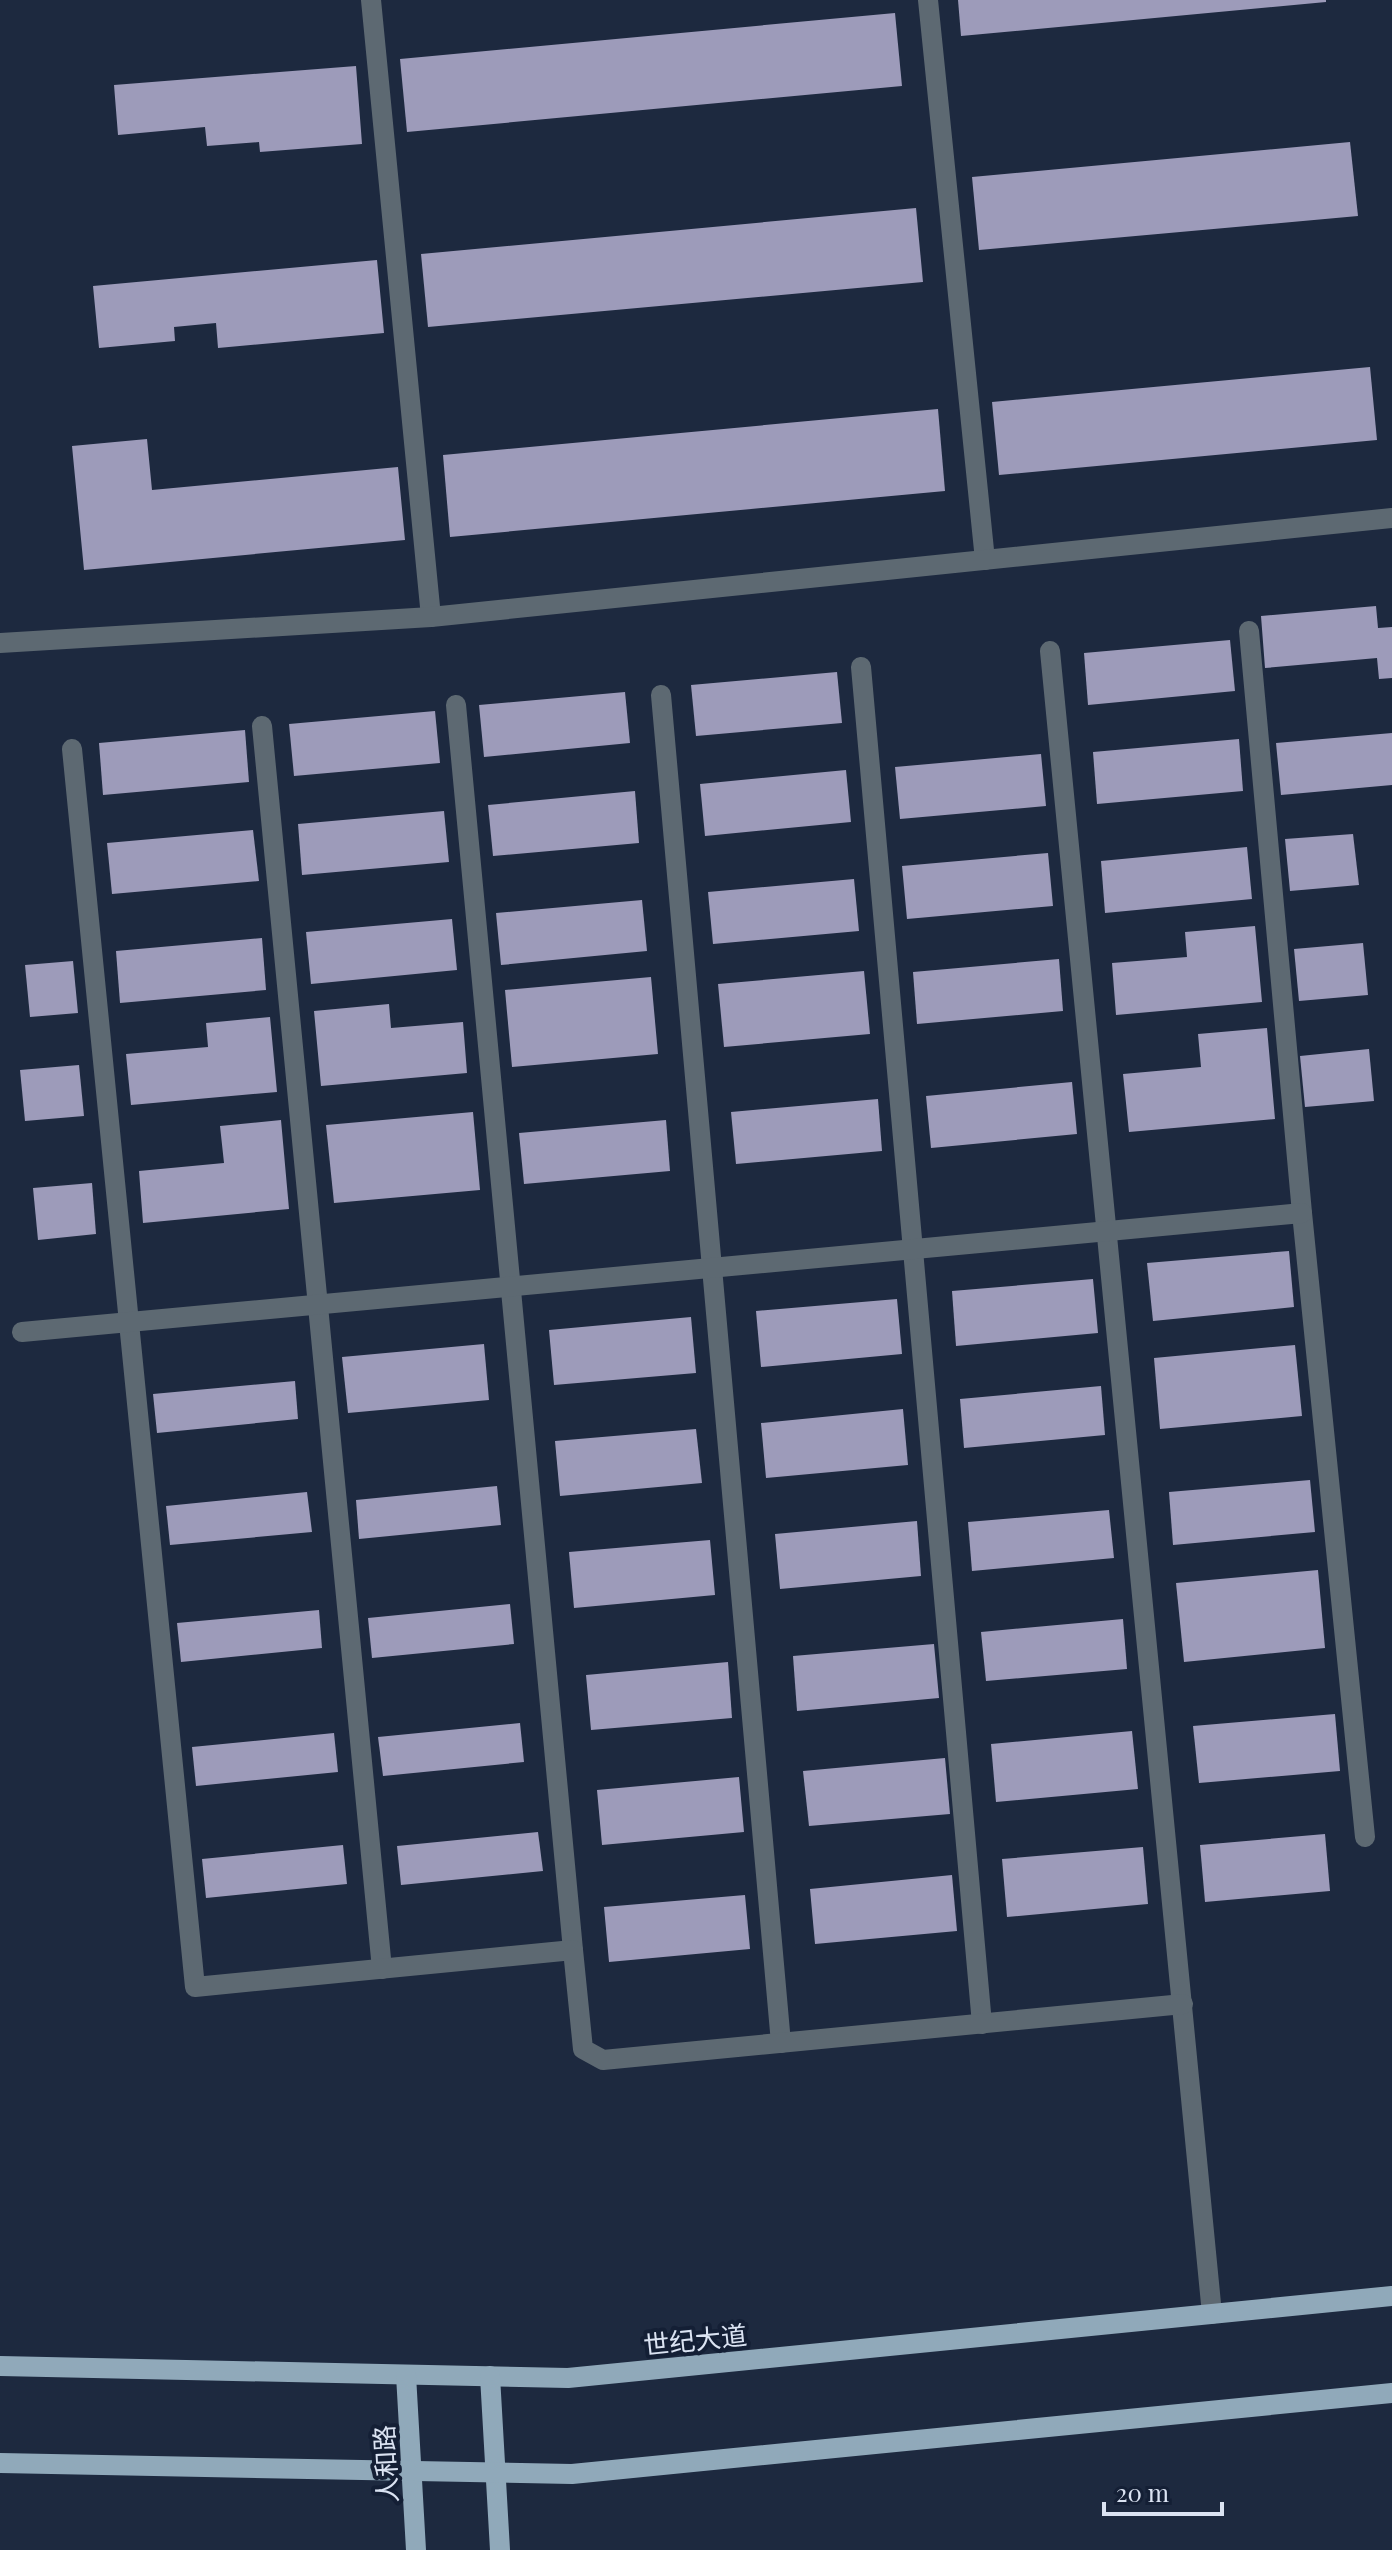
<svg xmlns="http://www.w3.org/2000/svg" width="1392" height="2550" viewBox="0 0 1392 2550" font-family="'Playfair Display','Noto Sans SC',serif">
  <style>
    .building { fill: #9d9bba }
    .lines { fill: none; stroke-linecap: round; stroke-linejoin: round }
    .minor { stroke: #5d6972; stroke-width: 20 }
    .major { stroke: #90a9ba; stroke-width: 20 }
    .labels { text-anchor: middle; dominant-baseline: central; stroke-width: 8; stroke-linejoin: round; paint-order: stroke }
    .street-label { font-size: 26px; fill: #dbe3f2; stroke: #141f35 }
  </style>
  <rect width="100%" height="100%" fill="#1d293f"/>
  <g class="building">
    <path d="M958,0H1326V2L961,36Z"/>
    <path d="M895,13L902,86L407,132L400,59Z"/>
    <path d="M356,66L362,144L260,152L259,142L207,146L205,127L118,135L114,85Z"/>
    <path d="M1350,142L1358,216L979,250L972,177Z"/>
    <path d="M916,208L923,282L428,327L421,254Z"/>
    <path d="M377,260L384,333L218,348L216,323L174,327L175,341L99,348L93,286Z"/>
    <path d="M1370,367L1377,440L999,475L992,402Z"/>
    <path d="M938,409L945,491L450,537L443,455Z"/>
    <path d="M147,439L152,490L398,467L405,540L84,570L72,446Z"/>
    <path d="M1376,606L1378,628L1392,627V678L1379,679L1377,658L1265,668L1261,616Z"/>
    <path d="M1230,640L1235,691L1088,705L1084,653Z"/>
    <path d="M837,672L842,723L696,736L691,685Z"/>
    <path d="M625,692L630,743L484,757L479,705Z"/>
    <path d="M435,711L440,763L294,776L289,724Z"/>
    <path d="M245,730L249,782L103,795L99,743Z"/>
    <path d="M1392,733V785L1281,795L1276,743Z"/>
    <path d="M1239,739L1243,791L1097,804L1093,752Z"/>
    <path d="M1041,754L1046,806L900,819L895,767Z"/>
    <path d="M846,770L851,822L705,836L700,784Z"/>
    <path d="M635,791L639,843L493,856L488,805Z"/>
    <path d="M444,811L449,862L302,875L298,824Z"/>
    <path d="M253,830L259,881L112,894L107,843Z"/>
    <path d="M1353,834L1359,885L1290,891L1285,839Z"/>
    <path d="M1247,847L1252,899L1105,913L1101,861Z"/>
    <path d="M1048,853L1053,906L907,919L902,866Z"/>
    <path d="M854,879L859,931L713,944L708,892Z"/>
    <path d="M642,900L647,951L501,965L496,913Z"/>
    <path d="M452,919L457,970L311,984L306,932Z"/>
    <path d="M1255,926L1262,1002L1116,1015L1112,963L1187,957L1185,932Z"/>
    <path d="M262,938L266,990L120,1003L116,951Z"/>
    <path d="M1363,943L1368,995L1299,1001L1294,949Z"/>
    <path d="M1059,959L1063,1011L917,1024L913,972Z"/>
    <path d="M73,961L78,1013L30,1017L25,965Z"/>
    <path d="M864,971L870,1034L724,1047L718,984Z"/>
    <path d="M651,977L658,1054L512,1067L505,990Z"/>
    <path d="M389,1004L391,1028L463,1022L467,1073L321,1086L314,1011Z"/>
    <path d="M270,1017L277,1092L131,1105L126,1054L208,1047L206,1023Z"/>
    <path d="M1267,1028L1275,1119L1129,1132L1123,1074L1201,1067L1198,1034Z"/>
    <path d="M1369,1049L1374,1101L1305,1107L1300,1056Z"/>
    <path d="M79,1065L84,1116L25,1121L20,1070Z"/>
    <path d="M1072,1082L1077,1134L931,1148L926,1096Z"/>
    <path d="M878,1099L882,1151L736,1164L731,1112Z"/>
    <path d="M473,1112L480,1190L334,1203L326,1125Z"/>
    <path d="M281,1120L289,1209L143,1223L139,1171L224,1163L220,1126Z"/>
    <path d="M666,1120L670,1171L524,1184L519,1133Z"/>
    <path d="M92,1183L96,1234L38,1240L33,1188Z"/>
    <path d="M1289,1251L1294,1307L1153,1321L1147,1263Z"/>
    <path d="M1093,1279L1098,1333L956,1346L952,1291Z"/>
    <path d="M897,1299L902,1354L761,1367L756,1311Z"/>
    <path d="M691,1317L696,1373L554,1385L549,1330Z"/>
    <path d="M484,1344L489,1400L348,1413L342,1357Z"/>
    <path d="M1295,1345L1302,1416L1160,1429L1154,1358Z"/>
    <path d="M295,1381L298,1419L157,1433L153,1394Z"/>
    <path d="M1101,1386L1105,1435L964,1448L960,1399Z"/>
    <path d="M903,1409L908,1465L766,1478L761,1423Z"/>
    <path d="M696,1429L702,1483L560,1496L555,1441Z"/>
    <path d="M1310,1480L1315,1532L1173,1545L1169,1492Z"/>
    <path d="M497,1486L501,1525L359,1539L356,1500Z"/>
    <path d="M307,1492L312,1532L170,1545L166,1506Z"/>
    <path d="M1109,1510L1114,1558L972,1571L968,1522Z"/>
    <path d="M917,1521L921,1576L780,1589L775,1534Z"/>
    <path d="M710,1540L715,1595L574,1608L569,1552Z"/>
    <path d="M1318,1570L1325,1648L1184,1662L1176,1583Z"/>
    <path d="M510,1604L514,1644L372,1658L368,1618Z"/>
    <path d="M319,1610L322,1648L181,1662L177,1623Z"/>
    <path d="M1123,1619L1127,1669L986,1681L981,1632Z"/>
    <path d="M934,1644L939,1698L797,1711L793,1656Z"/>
    <path d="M728,1662L732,1718L591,1730L586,1675Z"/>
    <path d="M1335,1714L1340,1771L1199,1783L1193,1726Z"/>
    <path d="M520,1723L524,1762L383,1776L378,1737Z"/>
    <path d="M1132,1731L1138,1789L996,1802L991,1744Z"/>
    <path d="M334,1733L338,1772L196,1786L192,1747Z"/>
    <path d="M945,1758L950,1814L809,1826L803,1771Z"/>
    <path d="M739,1777L744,1832L602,1845L597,1790Z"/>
    <path d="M538,1832L543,1871L401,1885L397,1846Z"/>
    <path d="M1325,1834L1330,1891L1205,1902L1200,1845Z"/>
    <path d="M343,1845L347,1884L206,1898L202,1859Z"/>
    <path d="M1143,1847L1148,1904L1007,1917L1002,1859Z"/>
    <path d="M952,1875L957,1931L815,1944L810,1889Z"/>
    <path d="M745,1895L750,1949L609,1962L604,1907Z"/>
  </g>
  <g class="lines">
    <g class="minor">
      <path d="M371,0L431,617"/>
      <path d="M928,0L985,560"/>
      <path d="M1249,631L1302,1213L1365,1837"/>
      <path d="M0,643L431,617L1392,518"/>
      <path d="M1050,651L1212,2314"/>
      <path d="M861,667L982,2024"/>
      <path d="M661,695L781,2043"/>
      <path d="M456,705L573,1950"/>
      <path d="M262,726L382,1969"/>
      <path d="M72,749L195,1987L573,1950L583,2049L603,2060L1183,2004"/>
      <path d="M22,1332L1302,1213"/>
    </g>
    <g class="major">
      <path d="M0,2366L568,2378L1392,2296"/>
      <path d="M406,2375L416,2550"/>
      <path d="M490,2376L500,2550"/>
      <path d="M0,2463L572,2474L1392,2393"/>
    </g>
  </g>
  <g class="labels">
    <g class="street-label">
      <text transform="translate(695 2339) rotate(-6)">世纪大道</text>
      <text transform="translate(385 2464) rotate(-93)">人和路</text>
    </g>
  </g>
  <path d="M1104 2502v12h118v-12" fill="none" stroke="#dbe3f2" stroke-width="4"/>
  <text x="1116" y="2502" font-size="24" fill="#dbe3f2" stroke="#141f35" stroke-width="6" paint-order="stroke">20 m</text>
</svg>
